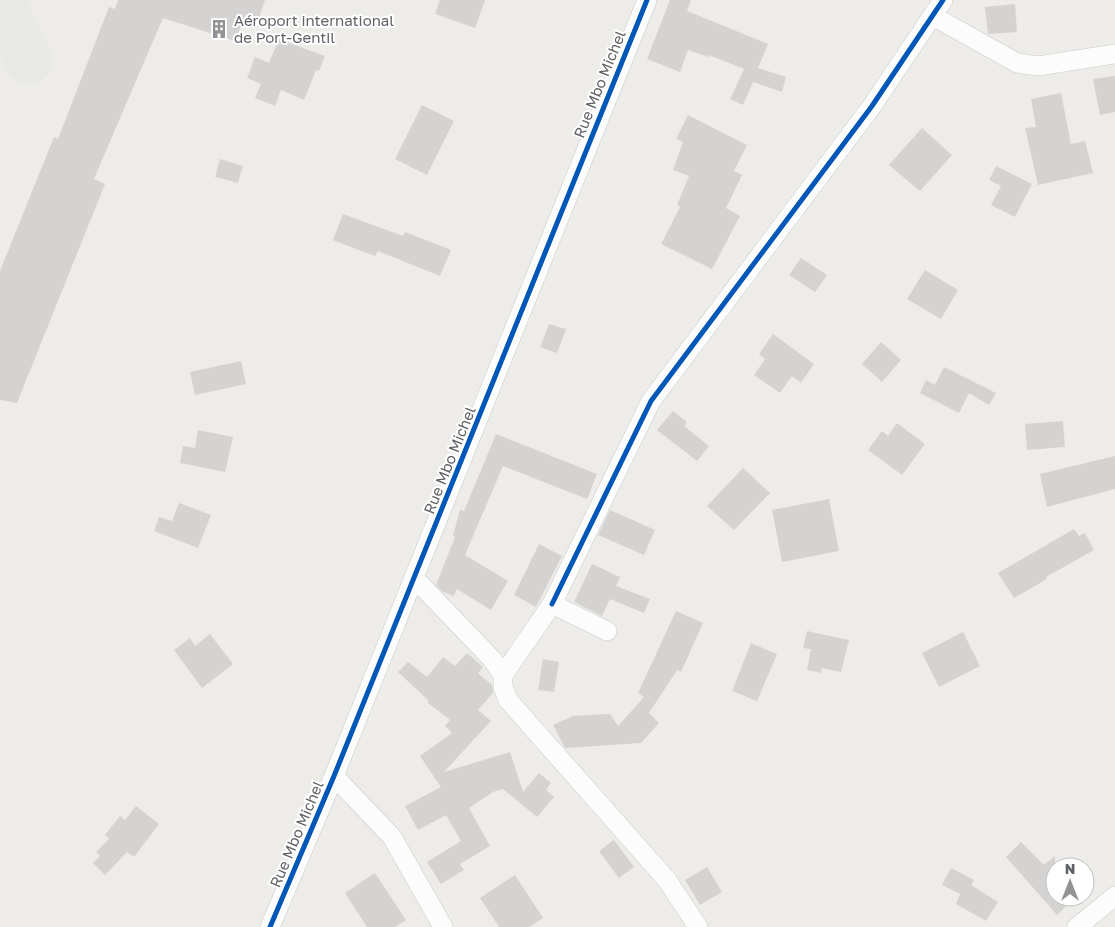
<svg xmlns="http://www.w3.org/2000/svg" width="1115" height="927" viewBox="0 0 1115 927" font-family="'Golos Text',sans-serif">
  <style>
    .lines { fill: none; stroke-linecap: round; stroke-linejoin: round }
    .taxiway { stroke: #e8e8e6; stroke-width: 49 }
    .building { fill: #d5d3d2 }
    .minor-casing { stroke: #cbcac9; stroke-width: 20 }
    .minor { stroke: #fcfcfc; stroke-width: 19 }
    .cycleway-casing { stroke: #fff; stroke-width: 8 }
    .cycleway { stroke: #0057b8; stroke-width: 5 }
    .labels { text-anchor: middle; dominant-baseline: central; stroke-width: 4; stroke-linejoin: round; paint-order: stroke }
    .poi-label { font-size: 15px; fill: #5f6266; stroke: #fff; text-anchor: start }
    .street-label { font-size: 15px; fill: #5f6266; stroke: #fff }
  </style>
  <rect width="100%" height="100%" fill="#eeece9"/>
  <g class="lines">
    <path class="taxiway" d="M0,0L28,60"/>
  </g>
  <g class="building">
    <path d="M118,0H265L259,18L246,14L235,41L163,18L94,179L105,184L17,403L0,400V271L54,137L58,139L109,7L115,9Z"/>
    <path d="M440,0H485L475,28L435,14Z"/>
    <path d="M670,0H691L687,11L768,44L758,68L786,77L782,92L753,82L743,105L730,99L744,69L709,55L708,57L688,50L680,72L647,59Z"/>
    <path d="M1015,4L1017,32L988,34L985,7Z"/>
    <path d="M279,39L325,56L319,71L316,70L304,100L281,90L275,106L255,98L261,84L247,78L255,57L269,63Z"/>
    <path d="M1115,76V112L1100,115L1093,79Z"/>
    <path d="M1061,93L1071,144L1085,141L1093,173L1038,185L1025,128L1036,127L1031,99Z"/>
    <path d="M422,105L454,121L427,175L395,159Z"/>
    <path d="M688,115L747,145L734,171L742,175L726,208L740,216L712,269L661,244L680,207L677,205L689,176L673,170L683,142L676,139Z"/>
    <path d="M922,128L952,155L920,191L889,165Z"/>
    <path d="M220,159L243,166L238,183L215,177Z"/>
    <path d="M996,166L1032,184L1015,217L991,205L1001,186L989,180Z"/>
    <path d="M343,214L403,236L405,232L451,250L440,276L378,251L375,256L333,240Z"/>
    <path d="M801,258L827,275L815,292L789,275Z"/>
    <path d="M925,270L958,290L941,319L907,299Z"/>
    <path d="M549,324L566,329L557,353L540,347Z"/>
    <path d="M773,334L814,364L801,383L792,376L780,393L754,375L765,359L759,354Z"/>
    <path d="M881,342L901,360L882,382L862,364Z"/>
    <path d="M241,361L246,384L195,395L190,372Z"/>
    <path d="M944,367L996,393L989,405L969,393L959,413L920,393L926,380L935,385Z"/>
    <path d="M673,411L687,422L684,426L709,446L697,461L657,430Z"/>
    <path d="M1063,421L1065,447L1027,450L1025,424Z"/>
    <path d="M897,423L925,444L902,475L868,450L882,431L888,436Z"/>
    <path d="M198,430L233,437L225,472L180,463L183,446L195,448Z"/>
    <path d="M496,434L597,474L587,499L503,466L465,555L508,581L491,610L457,589L454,596L443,592L436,585L455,537L453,536L460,510L464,511Z"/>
    <path d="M1115,456V489L1047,507L1040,474Z"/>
    <path d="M743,468L770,493L734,530L707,506Z"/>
    <path d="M829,499L839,551L782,562L772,510Z"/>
    <path d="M179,503L211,515L198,548L154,531L159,517L172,521Z"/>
    <path d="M610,510L655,530L644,555L598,535Z"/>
    <path d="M1074,529L1079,536L1085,533L1094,550L1046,577L1047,579L1014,598L998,573Z"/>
    <path d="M539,544L562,556L536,607L514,595Z"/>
    <path d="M592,564L620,577L616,586L650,599L644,613L610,599L602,616L574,602Z"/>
    <path d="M676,611L703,623L681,672L677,670L649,713L659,723L641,743L565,748L553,725L573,716L610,714L618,726L644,697L638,693Z"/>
    <path d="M807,631L849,640L841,672L822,668L821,673L807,670L811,649L803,648Z"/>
    <path d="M963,632L980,666L939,687L922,653Z"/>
    <path d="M210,634L233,664L202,688L174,650L190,638L195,646Z"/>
    <path d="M751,643L777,654L757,701L732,691Z"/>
    <path d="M467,653L483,667L478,673L492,685L493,693L478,710L491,721L444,772L510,752L523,792L539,773L551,783L546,790L554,797L537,817L503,789L493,792L469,808L490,846L460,864L464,870L441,884L427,862L461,841L446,815L418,830L405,806L441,787L420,756L452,733L445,726L450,720L427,702L429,701L398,672L408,662L427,677L443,657L455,666Z"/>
    <path d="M543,659L559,662L554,692L538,690Z"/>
    <path d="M136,806L159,824L134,857L127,852L105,875L93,863L100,856L96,852L109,839L105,835L120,816L125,820Z"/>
    <path d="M614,840L634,867L619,878L599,851Z"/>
    <path d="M1021,842L1044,865L1055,856V897H1076L1057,915L1006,857Z"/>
    <path d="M707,867L722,892L700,905L685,880Z"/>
    <path d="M951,868L974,880L971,885L998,902L986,921L956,904L960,894L942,885Z"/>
    <path d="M375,873L406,920L395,927H367L345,893Z"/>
    <path d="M515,875L543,918L529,927H499L480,898Z"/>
  </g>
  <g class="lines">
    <g class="minor-casing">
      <g id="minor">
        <path d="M933,16L1017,63L1038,66L1115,54"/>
        <path d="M414,578L492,659L503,675V687L508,700L667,880L698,927"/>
        <path d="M552,604L651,401L872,106L943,0"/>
        <path d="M503,675L552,604L607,631"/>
        <path d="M334,776L392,837L443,927"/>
        <path d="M270,927L334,776L647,0"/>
        <path d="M1077,927L1115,896"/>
      </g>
    </g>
    <use href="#minor" class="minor"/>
    <g class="cycleway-casing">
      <g id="cycleway">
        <path d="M552,604L651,401L872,106L943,0"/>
        <path d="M270,927L334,776L647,0"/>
      </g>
    </g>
    <use href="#cycleway" class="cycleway"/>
  </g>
  <defs>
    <g id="building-bare" transform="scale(1.5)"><path d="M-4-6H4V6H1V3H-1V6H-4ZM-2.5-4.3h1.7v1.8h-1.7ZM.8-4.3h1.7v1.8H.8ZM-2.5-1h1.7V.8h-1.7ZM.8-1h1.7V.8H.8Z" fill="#919294" stroke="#fff" stroke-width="2.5" paint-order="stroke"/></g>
  </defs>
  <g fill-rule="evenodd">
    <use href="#building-bare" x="219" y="29"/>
  </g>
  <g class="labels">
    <g class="poi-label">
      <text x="234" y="20">Aéroport international<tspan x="234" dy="17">de Port-Gentil</tspan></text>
    </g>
    <g class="street-label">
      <text transform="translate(599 84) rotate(-68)">Rue Mbo Michel</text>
      <text transform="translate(449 460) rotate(-68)">Rue Mbo Michel</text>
      <text transform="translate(296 834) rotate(-67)">Rue Mbo Michel</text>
    </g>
  </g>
  <g transform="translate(1070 882)"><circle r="24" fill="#ffffff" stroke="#bfc0c2"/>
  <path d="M0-4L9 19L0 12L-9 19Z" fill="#919294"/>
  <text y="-8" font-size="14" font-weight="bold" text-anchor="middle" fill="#5f6266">N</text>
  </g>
</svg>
